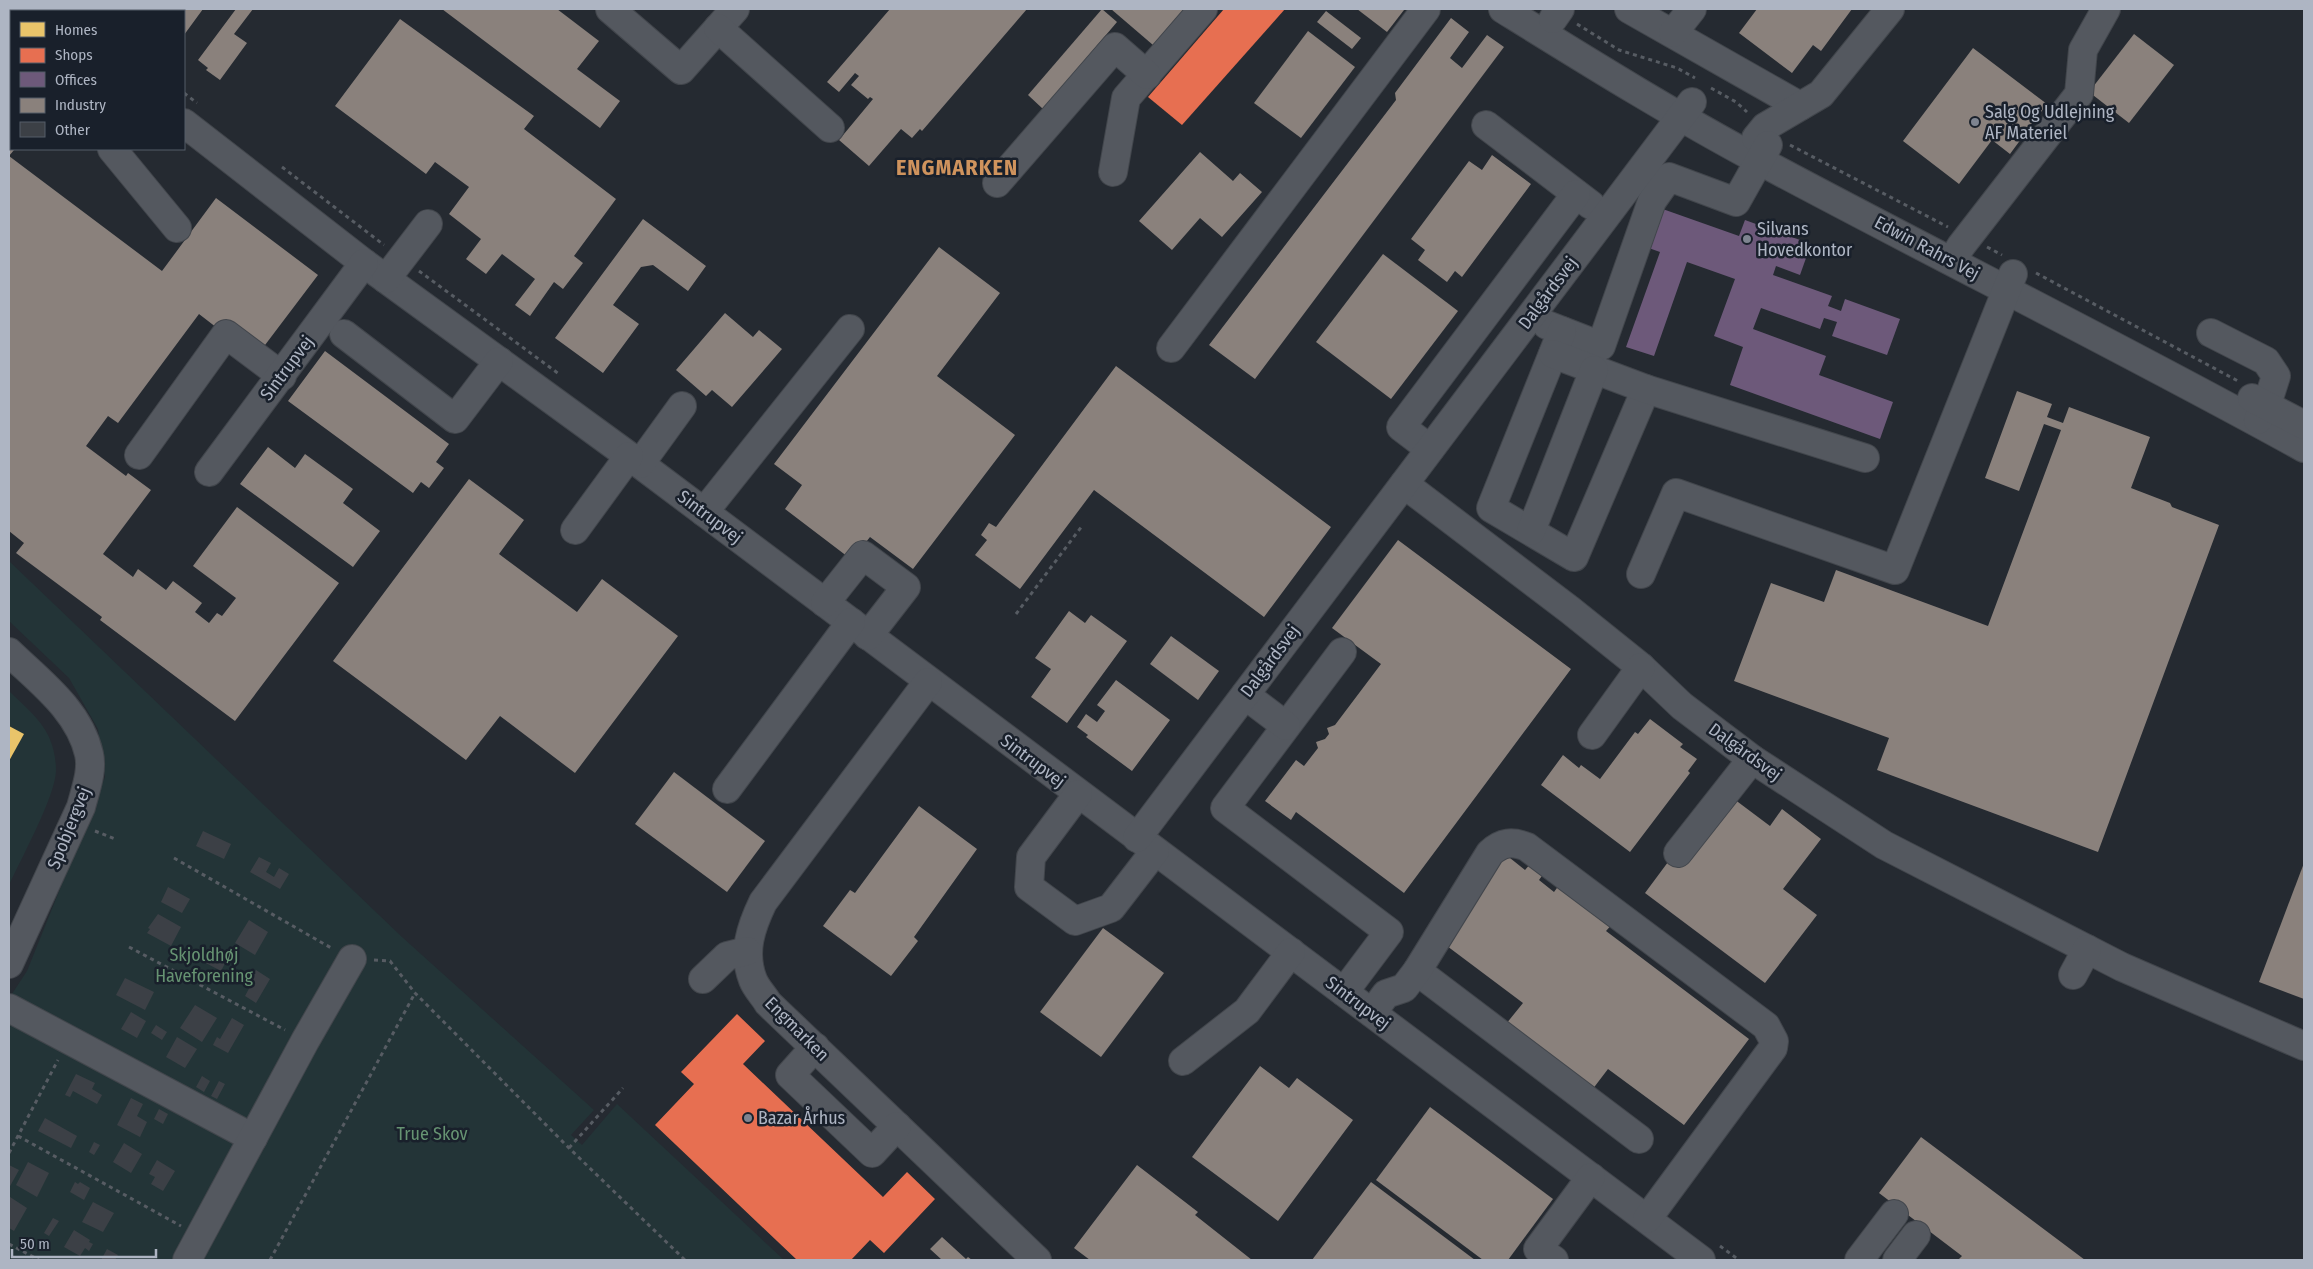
<svg xmlns="http://www.w3.org/2000/svg" width="2313" height="1269" viewBox="0 0 2313 1269" font-family="'Fira Sans Condensed',sans-serif">
  <style>
    .green { fill: #233437 }
    .homes { fill: #e9c46a }
    .shops { fill: #e76f51 }
    .offices { fill: #6d597a }
    .industry { fill: #8a817c }
    .building { fill: #3c4046 }
    .lines { fill: none; stroke-linecap: round; stroke-linejoin: round }
    .minor-casing { stroke: #42464c; stroke-width: 30 }
    .path { stroke: #575c63; stroke-width: 3; stroke-dasharray: 4 4; stroke-linecap: butt }
    .minor { stroke: #54585f; stroke-width: 28 }
    .poi-dot { fill: #7e8490; stroke: #19202b; stroke-width: 2 }
    .labels { text-anchor: middle; dominant-baseline: central; stroke-width: 5; stroke-linejoin: round; paint-order: stroke }
    .poi-label { font-size: 18px; fill: #aeb5c3; stroke: #19202b; text-anchor: start }
    .street-label { font-size: 18px; fill: #aeb5c3; stroke: #19202b }
    .park-label { font-size: 18px; fill: #669372; stroke: #19202b }
    .district-label { font-size: 22px; font-weight: bold; letter-spacing: 1px; fill: #cf935d; stroke: #19202b }
  </style>
  <rect width="100%" height="100%" fill="#252a31"/>
  <g class="green">
    <path d="M9,561L402,937L594,1110L571,1135L582,1145L617,1104L784,1260H9L10,997L27,971L105,777L98,729L69,678L9,621Z"/>
    <path d="M9,691C23,705 41,719 49,737C54,748 56,760 56,771C55,797 21,859 9,885V761L23,734L9,726Z"/>
  </g>
  <path class="homes" d="M9,726L24,734L9,761Z"/>
  <g class="shops">
    <path d="M1224,9H1285L1182,125L1148,97Z"/>
    <path d="M737,1014L765,1041L743,1064L883,1197L907,1172L935,1199L884,1253L870,1240L851,1260H797L655,1125L694,1084L681,1072Z"/>
  </g>
  <path class="offices" d="M1657,207L1739,236L1745,220L1811,244L1800,275L1776,266L1773,275L1832,296L1828,306L1841,311L1845,299L1900,319L1887,355L1832,336L1837,322L1824,318L1820,329L1761,308L1753,329L1826,356L1819,375L1893,402L1880,439L1730,385L1743,347L1714,336L1735,279L1687,262L1654,356L1626,347L1660,252L1643,246Z"/>
  <g class="industry">
    <path d="M128,9H203L184,35V11H132Z"/>
    <path d="M236,9H253L234,34L247,43L220,80L206,70L208,68L198,60Z"/>
    <path d="M442,9H557L599,41L577,69L620,101L600,128Z"/>
    <path d="M890,9H1027L922,131L920,129L912,138L901,129L869,166L839,140L873,99L870,97L868,99L851,85L859,76L855,73L839,92L827,82Z"/>
    <path d="M1102,9L1117,22L1043,109L1028,95Z"/>
    <path d="M1111,9H1184L1153,45Z"/>
    <path d="M1357,9H1402L1404,10L1387,32Z"/>
    <path d="M1757,9H1852L1821,51L1813,45L1792,73L1739,33Z"/>
    <path d="M1326,11L1361,38L1352,49L1317,22Z"/>
    <path d="M1451,18L1469,32L1450,58L1462,68L1487,35L1504,47L1255,379L1209,345L1396,100L1395,93Z"/>
    <path d="M400,19L534,116L524,129L616,199L574,256L583,263L563,289L554,282L530,316L515,305L535,279L502,254L486,274L466,259L481,239L449,214L469,187L435,162L426,174L335,106Z"/>
    <path d="M1308,31L1355,67L1301,138L1254,103Z"/>
    <path d="M2134,34L2174,65L2129,123L2089,92Z"/>
    <path d="M1973,48L2047,104L2010,154L1992,140L1959,184L1903,141Z"/>
    <path d="M9,146L14,150L9,156L162,271L216,198L318,275L262,349L221,331L199,314L118,423L108,416L86,446L126,476L128,473L151,490L103,554L133,577L138,569L166,590L173,581L202,603L195,612L209,623L217,613L222,616L236,598L193,566L237,507L339,583L235,721L100,620L102,617L16,553L24,543L9,531Z"/>
    <path d="M1200,152L1233,181L1240,173L1262,192L1222,237L1200,218L1172,250L1139,221Z"/>
    <path d="M1492,155L1531,184L1462,277L1455,271L1447,282L1418,260L1425,250L1411,239L1469,161L1482,170Z"/>
    <path d="M643,219L706,266L688,291L653,265L641,267L613,305L639,324L603,373L555,338Z"/>
    <path d="M939,247L1000,293L937,376L1015,435L913,569L870,537L852,560L785,509L802,485L774,464Z"/>
    <path d="M1383,254L1458,311L1391,399L1316,342Z"/>
    <path d="M725,313L753,337L759,330L782,349L732,407L712,390L706,396L676,370Z"/>
    <path d="M325,351L449,444L436,462L444,468L429,488L421,482L413,493L288,401Z"/>
    <path d="M1116,366L1331,527L1264,617L1094,490L1020,589L975,555L987,540L981,535L989,523L996,527Z"/>
    <path d="M2017,391L2052,404L2047,417L2063,423L2069,407L2150,437L2131,488L2170,503L2172,507L2219,525L2098,852L1877,770L1889,738L1734,681L1771,583L1824,602L1836,570L1988,626L2061,430L2044,424L2019,491L1985,478Z"/>
    <path d="M268,447L295,468L305,454L353,489L343,503L380,531L353,567L240,484Z"/>
    <path d="M469,479L524,520L499,554L577,612L602,579L678,636L575,773L500,716L466,760L333,661Z"/>
    <path d="M1398,540L1571,669L1404,893L1296,812L1291,820L1265,801L1296,760L1304,766L1318,748L1316,742L1325,739L1329,734L1327,728L1335,725L1381,664L1332,628Z"/>
    <path d="M1069,611L1085,623L1091,615L1127,641L1067,723L1031,697L1051,669L1035,658Z"/>
    <path d="M1171,636L1219,671L1198,700L1150,664Z"/>
    <path d="M1116,680L1170,720L1132,771L1086,737L1088,735L1077,727L1086,714L1097,722L1105,711L1097,705Z"/>
    <path d="M1650,719L1683,744L1680,747L1697,759L1688,771L1690,773L1630,852L1541,785L1563,755L1579,768L1581,765L1600,779L1635,732L1638,734Z"/>
    <path d="M674,772L765,841L727,892L635,824Z"/>
    <path d="M1734,799L1770,826L1782,809L1821,839L1783,889L1817,915L1765,983L1645,893L1671,858L1682,867Z"/>
    <path d="M919,806L977,849L914,937L918,941L891,976L823,926L850,890L855,893Z"/>
    <path d="M1505,854L1525,870L1531,863L1544,873L1539,880L1554,892L1562,881L1615,921L1606,931L1749,1039L1684,1125L1608,1069L1592,1090L1506,1024L1523,1003L1439,940Z"/>
    <path d="M2304,863V999L2259,982Z"/>
    <path d="M1103,928L1164,973L1101,1057L1040,1012Z"/>
    <path d="M1260,1066L1289,1088L1297,1078L1353,1120L1278,1221L1192,1157Z"/>
    <path d="M1430,1107L1553,1199L1508,1260H1483L1376,1180Z"/>
    <path d="M1921,1137L2085,1260H1958L1962,1256L1879,1193Z"/>
    <path d="M1137,1165L1198,1212L1195,1215L1252,1260H1090L1074,1248Z"/>
    <path d="M1371,1182L1475,1260H1312Z"/>
    <path d="M942,1237L966,1259L968,1257L972,1260H942L930,1249Z"/>
  </g>
  <g class="building">
    <path d="M203,831L231,844L224,859L196,846Z"/>
    <path d="M259,857L271,863L266,872L274,877L279,868L289,874L280,889L250,872Z"/>
    <path d="M168,887L190,899L182,913L161,902Z"/>
    <path d="M158,914L181,927L171,946L147,933L150,929L148,928Z"/>
    <path d="M249,920L268,932L255,955L235,943Z"/>
    <path d="M212,944L230,954L221,971L202,961Z"/>
    <path d="M256,970L270,979L256,1003L245,996L252,983L249,981Z"/>
    <path d="M125,978L154,992L145,1010L116,995Z"/>
    <path d="M195,1005L217,1018L202,1042L180,1028Z"/>
    <path d="M131,1012L146,1021L137,1038L121,1029Z"/>
    <path d="M232,1018L244,1025L228,1053L213,1045L217,1037L220,1039Z"/>
    <path d="M156,1025L167,1032L162,1040L151,1033Z"/>
    <path d="M177,1037L197,1049L185,1068L166,1057Z"/>
    <path d="M76,1074L95,1083L92,1089L102,1095L97,1104L73,1091L70,1097L65,1095Z"/>
    <path d="M202,1076L210,1081L204,1092L196,1087Z"/>
    <path d="M219,1081L225,1084L217,1099L211,1096Z"/>
    <path d="M131,1098L143,1104L137,1116L147,1122L140,1137L117,1125Z"/>
    <path d="M159,1109L168,1114L163,1124L154,1119Z"/>
    <path d="M45,1118L77,1136L71,1148L38,1131Z"/>
    <path d="M94,1142L100,1145L94,1155L89,1152Z"/>
    <path d="M124,1143L142,1154L131,1173L113,1162Z"/>
    <path d="M157,1160L175,1171L163,1191L151,1184L155,1177L149,1174Z"/>
    <path d="M28,1162L49,1173L37,1197L16,1185Z"/>
    <path d="M9,1165L19,1170L9,1188Z"/>
    <path d="M75,1182L78,1184L80,1182L90,1188L84,1200L70,1192Z"/>
    <path d="M10,1197L27,1208L14,1231L9,1228Z"/>
    <path d="M93,1202L114,1213L103,1232L82,1222Z"/>
    <path d="M53,1218L59,1221L49,1236L44,1233Z"/>
    <path d="M74,1230L90,1240L89,1242L93,1244L89,1251L85,1248L80,1256L64,1247Z"/>
    <path d="M107,1249L118,1255L115,1260H101Z"/>
  </g>
  <g class="lines">
    <g class="minor-casing">
      <g id="minor">
        <path d="M30,9L33,11"/>
        <path d="M610,9L681,70L735,9"/>
        <path d="M1503,9C1587,61 1672,114 1760,161C1941,258 2125,349 2304,448"/>
        <path d="M1629,9L1800,106"/>
        <path d="M1553,19L1560,9"/>
        <path d="M718,28L830,128"/>
        <path d="M1673,33L1692,9"/>
        <path d="M9,74L11,76"/>
        <path d="M184,123L364,263L640,464L1701,1260"/>
        <path d="M1486,125L1591,205"/>
        <path d="M1756,138L1765,127L1821,94L1890,9"/>
        <path d="M112,149L177,228"/>
        <path d="M1113,172L1126,98L1203,9"/>
        <path d="M997,183L1115,47L1147,75"/>
        <path d="M1952,261L1961,246L2079,94L2083,50L2106,9"/>
        <path d="M386,279L428,224"/>
        <path d="M1547,325L1601,346L1652,201L1669,177L1736,202L1768,145"/>
        <path d="M1562,331L1491,508L1574,557L1646,389"/>
        <path d="M2211,333L2266,361L2276,376L2269,398L2258,420"/>
        <path d="M344,334L455,419L499,361"/>
        <path d="M1171,348L1426,9"/>
        <path d="M1553,354L1646,389L1865,458"/>
        <path d="M2252,398L2304,425"/>
        <path d="M1430,449L1401,427L1576,194"/>
        <path d="M139,455L226,334L282,376"/>
        <path d="M640,464L682,406"/>
        <path d="M209,472L364,263"/>
        <path d="M1404,484L1570,610L1641,667L1682,706L1752,759L1884,845L2122,967L2304,1046"/>
        <path d="M704,512L850,329"/>
        <path d="M575,530L629,456"/>
        <path d="M1531,531L1594,370"/>
        <path d="M1641,574L1676,493L1895,570L2013,274"/>
        <path d="M825,603L863,555L906,587L868,636"/>
        <path d="M9,652C39,681 79,710 89,754C93,771 85,791 81,807L9,964"/>
        <path d="M1342,652L1225,808L1389,932L1344,992"/>
        <path d="M928,682L763,902C751,927 742,952 753,980C756,988 764,996 768,1003L1037,1260"/>
        <path d="M1245,695L1286,726"/>
        <path d="M1592,735L1641,667"/>
        <path d="M727,789L851,622"/>
        <path d="M1078,794L1031,857L1029,887L1075,921L1111,908L1155,851"/>
        <path d="M1137,838L1692,102"/>
        <path d="M1678,853L1752,759"/>
        <path d="M1417,971L1639,1139"/>
        <path d="M2073,975L2087,949"/>
        <path d="M703,979L727,956L747,951"/>
        <path d="M9,1008L253,1138"/>
        <path d="M1372,1013L1386,994L1404,988L1417,971L1490,853C1502,842 1512,841 1527,847L1766,1026L1774,1041L1773,1048L1647,1219"/>
        <path d="M815,1047L790,1075L872,1153L897,1126"/>
        <path d="M1183,1061L1247,1011L1291,952"/>
        <path d="M187,1260L305,1041L352,959"/>
        <path d="M1554,1260L1538,1249L1591,1177"/>
        <path d="M1859,1260L1894,1214"/>
        <path d="M1897,1260L1916,1235"/>
      </g>
    </g>
    <g class="path">
      <path d="M73,9L76,11"/>
      <path d="M1577,24L1619,50L1677,68L1695,78"/>
      <path d="M1711,88L1736,102L1747,112"/>
      <path d="M184,93L197,103"/>
      <path d="M1790,145L1948,227"/>
      <path d="M282,167L384,245"/>
      <path d="M1987,247L2002,255"/>
      <path d="M419,271L559,374"/>
      <path d="M2036,273L2238,381"/>
      <path d="M1016,614L1082,526"/>
      <path d="M95,831L115,839"/>
      <path d="M174,858L333,949"/>
      <path d="M129,947L285,1030"/>
      <path d="M374,960L390,961L415,993L569,1148L685,1260"/>
      <path d="M18,1136L181,1226"/>
      <path d="M569,1148L623,1088"/>
      <path d="M9,1153L58,1060"/>
      <path d="M9,1244L39,1260"/>
      <path d="M1720,1246L1739,1260"/>
      <path d="M270,1260L415,993"/>
    </g>
    <use href="#minor" class="minor"/>
  </g>
  <g class="poi-dot">
    <circle cx="1975" cy="122" r="5"/>
    <circle cx="1747" cy="239" r="5"/>
    <circle cx="748" cy="1118" r="5"/>
  </g>
  <g class="labels">
    <g class="poi-label">
      <text x="1985" y="112">Salg Og Udlejning<tspan x="1985" dy="21">AF Materiel</tspan></text>
      <text x="1757" y="229">Silvans<tspan x="1757" dy="21">Hovedkontor</tspan></text>
      <text x="758" y="1118">Bazar Århus</text>
    </g>
    <g class="street-label">
      <text transform="translate(1927 248) rotate(28)">Edwin Rahrs Vej</text>
      <text transform="translate(1548 293) rotate(-53)">Dalgårdsvej</text>
      <text transform="translate(287 368) rotate(-53)">Sintrupvej</text>
      <text transform="translate(710 517) rotate(37)">Sintrupvej</text>
      <text transform="translate(1270 661) rotate(-53)">Dalgårdsvej</text>
      <text transform="translate(1745 752) rotate(36)">Dalgårdsvej</text>
      <text transform="translate(1033 761) rotate(37)">Sintrupvej</text>
      <text transform="translate(69 828) rotate(-68)">Spobjergvej</text>
      <text transform="translate(1358 1003) rotate(37)">Sintrupvej</text>
      <text transform="translate(797 1029) rotate(45)">Engmarken</text>
    </g>
    <g class="park-label">
      <text x="204" y="955">Skjoldhøj<tspan x="204" dy="21">Haveforening</tspan></text>
      <text x="432" y="1134">True Skov</text>
    </g>
    <g class="district-label">
      <text x="957" y="167">ENGMARKEN</text>
    </g>
  </g>
  <rect width="2313" height="1269" fill="none" stroke="#aeb5c3" stroke-width="20"/>
  <rect x="10" y="10" width="175" height="140" fill="#19202b" stroke="#555c68"/>
  <rect x="20" y="22" width="25" height="15" fill="#e9c46a" stroke="#555c68"/>
  <text x="55" y="35" font-size="15" fill="#aeb5c3">Homes</text>
  <rect x="20" y="48" width="25" height="15" fill="#e76f51" stroke="#555c68"/>
  <text x="55" y="60" font-size="15" fill="#aeb5c3">Shops</text>
  <rect x="20" y="72" width="25" height="15" fill="#6d597a" stroke="#555c68"/>
  <text x="55" y="85" font-size="15" fill="#aeb5c3">Offices</text>
  <rect x="20" y="98" width="25" height="15" fill="#8a817c" stroke="#555c68"/>
  <text x="55" y="110" font-size="15" fill="#aeb5c3">Industry</text>
  <rect x="20" y="122" width="25" height="15" fill="#3c4046" stroke="#555c68"/>
  <text x="55" y="135" font-size="15" fill="#aeb5c3">Other</text>
  <path d="M12 1249v8h144v-8" fill="none" stroke="#aeb5c3" stroke-width="2.5"/>
  <text x="20" y="1249" font-size="15" fill="#aeb5c3" stroke="#19202b" stroke-width="4" paint-order="stroke">50 m</text>
</svg>
